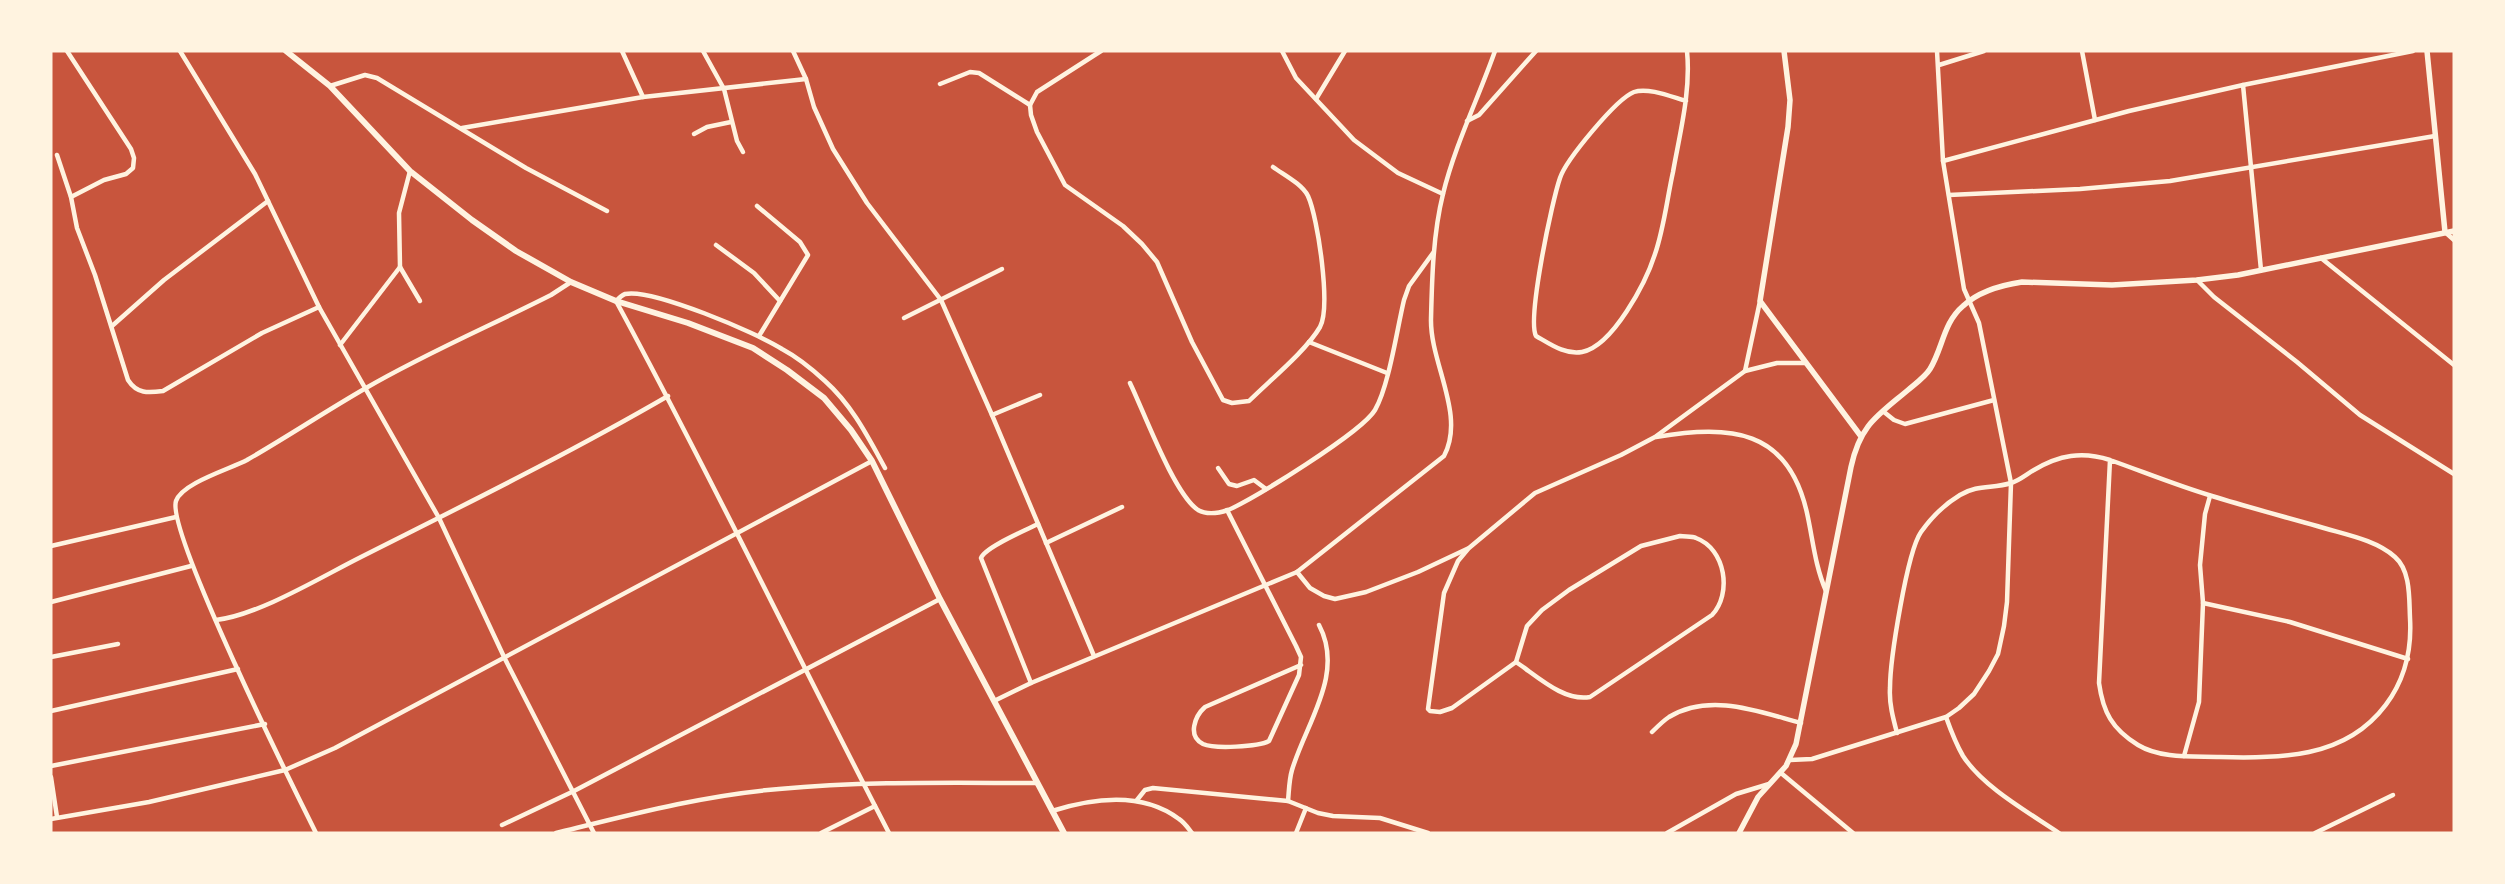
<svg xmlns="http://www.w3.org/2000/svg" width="2505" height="884" viewBox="0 0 2505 884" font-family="Commissioner,sans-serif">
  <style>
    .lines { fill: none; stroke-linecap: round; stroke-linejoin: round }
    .minor { stroke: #fff3e0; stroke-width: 4.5 }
    .tertiary { stroke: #fff3e0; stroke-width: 5.5 }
    .secondary { stroke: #fff3e0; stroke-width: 6 }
  </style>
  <rect width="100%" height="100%" fill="#c8553d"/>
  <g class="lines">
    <g class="minor">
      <path d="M67,51L131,149L134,158L133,168L126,174L104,180L71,197"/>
      <path d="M180,51L255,174L319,307L439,518L505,659L594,833"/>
      <path d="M622,51L643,97"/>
      <path d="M703,51L724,89L737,141L743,152"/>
      <path d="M793,51L806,79L814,107L833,149L867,203L941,300L992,415L1094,656"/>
      <path d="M1101,51L1037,92L1030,105L1031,115L1037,132L1065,185L1123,226L1142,244L1157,262L1192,342L1223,400L1232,403L1249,401C1269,381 1306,351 1320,327C1331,307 1318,218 1308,196C1302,184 1284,175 1273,167"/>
      <path d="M1282,51L1296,78L1354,140L1398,173L1443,194"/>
      <path d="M2082,51L2095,120"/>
      <path d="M1939,65L1984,51"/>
      <path d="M940,84L970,72L979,73L1030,105"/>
      <path d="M2243,85L2261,270"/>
      <path d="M330,86L365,75L377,78L526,168L607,211"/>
      <path d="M1316,99L1345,51"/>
      <path d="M1686,101C1672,97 1648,87 1634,92C1616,99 1566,160 1560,178C1552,201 1527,319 1536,336C1550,344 1565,355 1582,352C1613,346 1646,282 1655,254C1664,228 1667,199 1673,172C1680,132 1691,92 1687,51"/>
      <path d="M1467,121L1479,115L1536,51"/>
      <path d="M462,128L643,97L806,79"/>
      <path d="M694,134L707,127L731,122"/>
      <path d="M57,155L71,197L77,228L95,275L128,380C137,394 148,393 163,391L262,333L319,307"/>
      <path d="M1943,161L2129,111L2243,85L2413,51"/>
      <path d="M1949,195L2080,189L2170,181L2435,136"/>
      <path d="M757,206L800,242L808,255L759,336"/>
      <path d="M2445,232L2454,240"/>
      <path d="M716,245L754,273L780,301"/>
      <path d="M2321,258L2454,365"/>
      <path d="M400,267L420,301"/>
      <path d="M2197,280L2214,297L2297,362L2360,415L2454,474"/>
      <path d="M904,318L1002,269"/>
      <path d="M112,326L164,280L268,201"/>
      <path d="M1309,342L1387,373"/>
      <path d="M340,345L400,267L399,213L410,171"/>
      <path d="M1745,371L1760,301"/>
      <path d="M1130,383C1144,412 1174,494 1198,510C1207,515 1219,513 1228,510C1254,499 1362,432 1375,410C1389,386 1397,329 1404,300L1409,286L1433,253"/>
      <path d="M1884,412L1894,420L1905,424L1994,400"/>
      <path d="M992,415L1040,395"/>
      <path d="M1656,437C1730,425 1788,428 1807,513C1813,540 1815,566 1826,591"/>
      <path d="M885,468C868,437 852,405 825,381C812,369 797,357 782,349C757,333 652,288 625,294C622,295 619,298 616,301C711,476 797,656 889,833"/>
      <path d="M1218,468L1229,484L1237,486L1254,480L1266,489"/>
      <path d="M1227,510L1296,646L1301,657L1299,675L1269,741C1258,747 1214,749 1203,744C1187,736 1195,716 1205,707L1301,665"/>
      <path d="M1680,536C1685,537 1692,536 1696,538C1726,549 1732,594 1712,615L1590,697C1564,702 1537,676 1516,662L1527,626L1542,610L1569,590L1641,546Z"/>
      <path d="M1046,543L1122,507"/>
      <path d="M51,546L176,517"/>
      <path d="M1468,549L1458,561L1444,593L1428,709L1430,711L1440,712L1452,708L1516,662"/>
      <path d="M1297,572L1310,588L1324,596L1335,599L1366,592L1418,572L1469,548L1535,493L1621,455L1655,437L1745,371L1777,363H1805"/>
      <path d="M51,602L191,566"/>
      <path d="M2203,603L2290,622L2408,659"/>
      <path d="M216,620C259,615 321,577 361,557C464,505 568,454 668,396"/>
      <path d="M51,657L118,644"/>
      <path d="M1031,683L981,558C985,547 1026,530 1038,524"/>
      <path d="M994,701L1031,683L1297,572L1444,456C1466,415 1430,363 1431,319C1432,278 1433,234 1443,194C1455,145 1478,99 1495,51"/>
      <path d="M51,711L238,669"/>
      <path d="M1946,717C1951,731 1956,744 1963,756C1983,787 2028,812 2059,833"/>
      <path d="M1652,732C1657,727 1663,721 1669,717C1710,692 1760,712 1801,723"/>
      <path d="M1897,733C1893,718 1889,703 1890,688C1890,660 1907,552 1921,532C1931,518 1945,504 1960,495C1978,484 1993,489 2011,483C2019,481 2027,474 2034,470C2059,455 2082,451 2110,460C2144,472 2178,486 2212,496C2247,507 2282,516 2317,526C2342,534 2375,539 2395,557C2411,571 2409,599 2410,618C2414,685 2375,738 2309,752C2281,758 2249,758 2220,757C2194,756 2161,759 2138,745C2112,729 2103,712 2099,683L2110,460"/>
      <path d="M2184,756L2199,702L2203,603L2200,565L2205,514L2210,496"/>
      <path d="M1790,760L1812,759L1946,717L1959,708L1974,694L1989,671L1998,654L2004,626L2007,602L2011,483L1979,323L1964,289L1943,161L1937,51"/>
      <path d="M51,766L265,724"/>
      <path d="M1781,773L1853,833"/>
      <path d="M51,777L57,817"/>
      <path d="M1137,800L1145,790L1153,788L1288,801L1318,813L1333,816L1380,818L1428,833"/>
      <path d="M1288,801C1289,791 1289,780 1292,770C1306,723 1345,674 1319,625"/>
      <path d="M1052,811C1093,798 1142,791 1179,819C1184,822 1188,828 1192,833"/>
      <path d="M51,819L149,802L285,770L335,748L872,461"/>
      <path d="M502,825L574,791L940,599"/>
      <path d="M316,833C294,789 166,531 176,501C182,483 230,469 247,460C287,437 326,411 366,388C426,353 490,326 551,295L571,282"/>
      <path d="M556,833C629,815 704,795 779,789C865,781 952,783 1037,783"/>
      <path d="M821,833L875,806"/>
      <path d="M1296,833L1306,808"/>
      <path d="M1667,833L1736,794L1769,784"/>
      <path d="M2315,833L2393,795"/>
    </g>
    <g class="tertiary">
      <path d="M1784,51L1790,100L1788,127L1760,301L1860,435"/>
      <path d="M2427,51L2445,232"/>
      <path d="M1739,833L1758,797L1786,766L1796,744L1851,467C1860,425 1877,416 1908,390C1915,384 1925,377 1930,369C1943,348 1943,323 1963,306C1978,292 2002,285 2022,282L2112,285L2197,280L2238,275L2454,231"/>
    </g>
    <path class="secondary" d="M286,51L330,86L410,171L472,220L516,251L571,282L616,301L688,323L753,348L787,370L824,398L851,430L872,461L940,599L1064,833"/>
  </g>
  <rect width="2505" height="884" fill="none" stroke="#fff3e0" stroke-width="105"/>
</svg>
